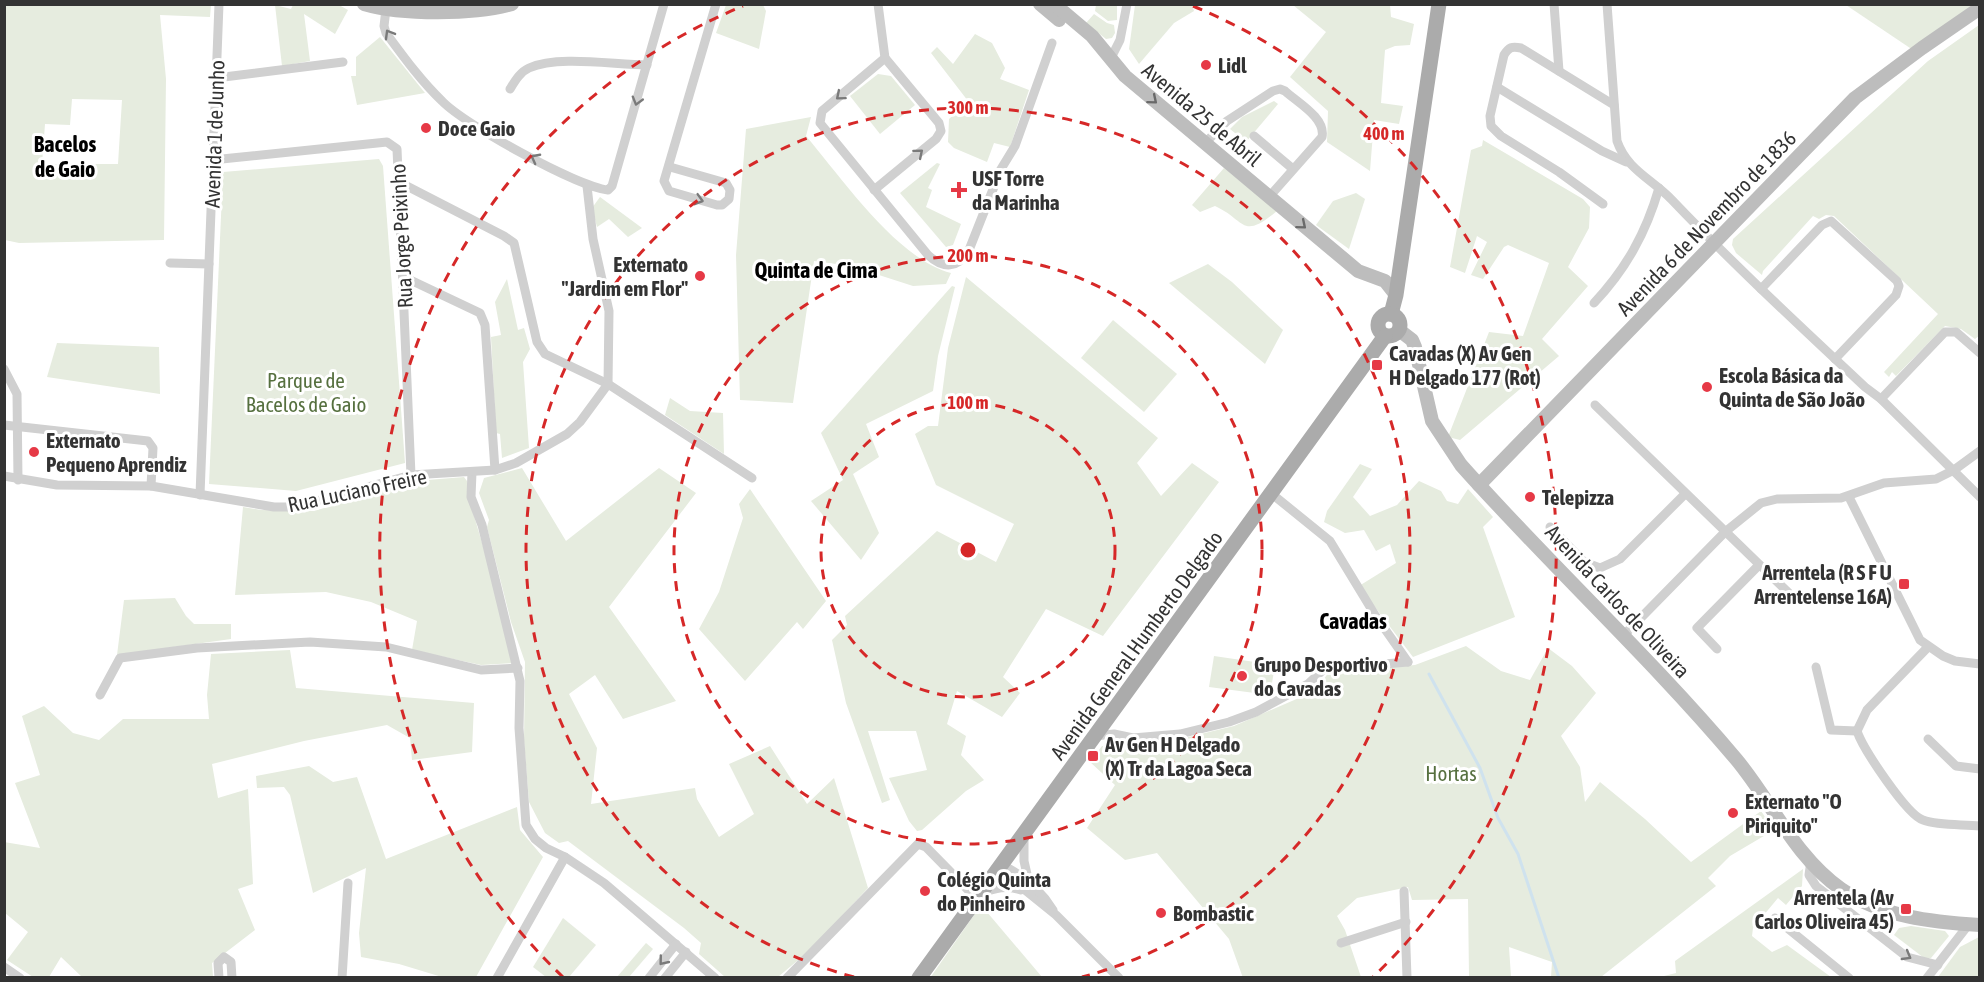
<svg xmlns="http://www.w3.org/2000/svg" width="1984" height="982" viewBox="0 0 1984 982" font-family="'Asap Condensed',sans-serif">
  <style>
    .green { fill: #e6ecdf; fill-rule: evenodd }
    .lines { fill: none; stroke-linecap: round; stroke-linejoin: round }
    .stream { stroke: #cfe2ee; stroke-width: 3 }
    .street { stroke: #d0d0d0; stroke-width: 9 }
    .secondary { stroke: #bdbdbd; stroke-width: 14 }
    .primary { stroke: #ababab; stroke-width: 15 }
    .oneway { stroke: #7a7a7a }
    .oneway2 { stroke: #6a6a6a }
    .ring { fill: none; stroke: #d62828; stroke-width: 3; stroke-dasharray: 10 8 }
    .poi-dot { fill: #e63946; stroke: #fff; stroke-width: 2 }
    .labels { text-anchor: middle; dominant-baseline: central; stroke-width: 6; stroke-linejoin: round; paint-order: stroke }
    .poi-label { font-size: 21px; font-weight: bold; fill: #333; stroke: #fff; text-anchor: start }
    .street-label { font-size: 21px; fill: #333; stroke: #fff }
    .park-label { font-size: 21px; fill: #56703f; stroke: #fff }
    .neighbourhood-label { font-size: 22px; font-weight: bold; fill: #000; stroke: #fff }
    .centre { fill: #d62828; stroke: #fff; stroke-width: 3 }
    .ring-label { font-size: 18px; text-anchor: middle; font-weight: bold; fill: #d62828; stroke: #fff; stroke-width: 6; stroke-linejoin: round; paint-order: stroke }
  </style>
  <rect width="100%" height="100%" fill="#fff"/>
  <g class="green">
    <path d="M4,5H211L210,17L160,15L166,79L164,240L19,243L5,240ZM72,99L122,100L118,164H42L45,124L70,125Z"/>
    <path d="M275,5L291,9L293,5H339L348,10L335,34L304,14L310,61L282,66Z"/>
    <path d="M726,5H763L766,11L759,49L716,33Z"/>
    <path d="M1096,5H1117V20L1108,21L1095,11Z"/>
    <path d="M1135,5H1192L1194,11L1174,23L1139,64L1129,49Z"/>
    <path d="M1293,5H1390L1391,17L1414,24L1410,45L1395,46L1385,50L1381,103L1403,106L1399,124L1374,120L1370,171L1327,142L1328,111L1290,77L1326,32Z"/>
    <path d="M1846,5H1979L1913,50Z"/>
    <path d="M1094,14L1107,23L1114,25L1115,33L1112,38L1106,39L1086,23Z"/>
    <path d="M1979,25L1980,335L1975,339L1961,329L1945,326L1896,376L1892,372L1889,377L1884,372L1938,314L1834,216L1826,215L1819,219L1813,216L1763,271L1762,275L1736,253L1732,245L1733,239L1928,61Z"/>
    <path d="M975,34L992,43L1005,68L1000,79L1029,90L1010,147L994,143L987,162L954,148L948,142L949,119L968,101L931,53L937,47L953,64Z"/>
    <path d="M380,37L425,93L357,105L351,76H356V57Z"/>
    <path d="M878,74L891,76L915,105L880,134L850,96Z"/>
    <path d="M1274,101L1278,104L1246,142L1230,129L1242,117Z"/>
    <path d="M811,117L806,136C841,177 898,260 951,273L946,284L913,286L851,266L814,261L793,403L740,400L736,255L746,129Z"/>
    <path d="M1483,140L1583,199L1590,207L1589,228L1568,267L1588,286L1542,339L1559,356L1460,440L1448,437L1489,332L1523,336L1549,263L1508,245L1504,247L1483,279L1471,275L1487,242L1477,236L1465,273L1450,267L1471,150L1482,146Z"/>
    <path d="M379,159L383,166L405,463L296,491L209,484L223,172Z"/>
    <path d="M937,163L940,164L928,188L932,190L926,207L961,224L953,245L946,247L900,193Z"/>
    <path d="M1224,168L1277,211C1241,241 1246,220 1215,206L1200,212L1192,205Z"/>
    <path d="M1356,193L1365,199L1349,249L1316,225L1333,201Z"/>
    <path d="M600,197L642,228L628,237L609,219L597,227L592,208Z"/>
    <path d="M1208,264L1232,282L1283,330L1265,364L1169,283Z"/>
    <path d="M966,277L1158,438L1137,463L1161,496L1192,463L1219,482L1103,636L1046,609L1003,677L1020,693L1002,717L957,691L947,724L966,736L961,755L984,780L966,791L922,830L917,831L909,821L889,778L927,770L916,731H868L890,800L882,803L846,703L832,640L847,625L845,616L937,531L996,562L1014,524L936,485L915,434L928,426H938L948,348Z"/>
    <path d="M507,279L518,330L524,328L530,349L523,362L529,448L502,458L500,434L496,433L491,337L501,335L495,302Z"/>
    <path d="M952,286L955,287L938,356L933,391L866,424L879,457L853,474L879,533L861,560L811,501L843,480L821,433Z"/>
    <path d="M1113,320L1177,374L1144,412L1081,358Z"/>
    <path d="M57,343L159,347L160,394L47,377Z"/>
    <path d="M670,398L690,411L723,413L724,454L665,415Z"/>
    <path d="M1360,464L1372,469L1353,497L1370,516L1397,505L1419,481L1441,491L1447,501L1458,504L1468,489L1493,517L1483,527L1515,617L1413,657L1359,586L1396,563L1390,544L1376,551L1364,530L1345,533L1324,522L1327,511Z"/>
    <path d="M522,468L566,541L659,468L696,493L609,607L676,701L623,719L595,675L569,694L597,748L591,804L695,788L697,799L719,837L754,814L729,764L770,746L807,804L834,778L868,888L810,950L778,977H725L699,954L701,943L684,928L568,841L559,843L545,833L529,802L524,740L525,662L511,622L487,527L489,520L479,493L484,478Z"/>
    <path d="M464,477L467,481V492L495,587L513,663L481,665L412,650L417,621L371,602L326,592L235,595L243,507L261,510L314,511L415,481Z"/>
    <path d="M750,489L826,601L803,629L797,622L745,681L699,629L719,592L743,518L739,504Z"/>
    <path d="M175,598L186,616L194,624H231V639L117,655L124,600Z"/>
    <path d="M1466,646L1501,671L1530,680L1548,648L1572,666L1596,693L1561,736L1580,767L1585,802L1600,782L1645,819L1691,862L1761,811L1774,830L1730,856L1708,878L1716,886L1601,977H1551L1552,962L1509,947L1511,977H1469L1468,899L1412,900L1408,887L1357,898L1337,916L1345,930L1361,977L1243,978L1229,939L1157,853L1125,860L1087,828L1115,785L1090,762L1102,746L1180,739L1234,726L1315,691L1329,672L1415,665Z"/>
    <path d="M290,650L296,688L474,703L472,752L412,760L410,738L387,725L304,741L212,764L218,798L248,789L253,884L238,889L255,930L212,963L213,977H82L61,957L49,977H33L7,960L28,932L5,913L4,842L40,848L15,783L40,775L22,716L44,706L73,733L99,740L123,719H209L207,695L211,654Z"/>
    <path d="M1214,656L1275,665L1270,695L1209,687Z"/>
    <path d="M309,766L333,782L357,777L386,859L517,807L520,830L543,857L476,977H442L399,964L361,957L359,933L366,868L313,893L290,795L284,787L257,788L256,776Z"/>
    <path d="M1803,869L1802,886L1786,905L1778,898L1753,928L1752,936L1772,952L1787,945L1831,977H1660L1676,973L1675,961Z"/>
    <path d="M981,905L1042,977L930,978Z"/>
    <path d="M563,918L596,945L569,977H546L533,967Z"/>
    <path d="M1911,926L1945,931L1949,936L1931,958H1924L1894,935L1899,928Z"/>
    <path d="M1979,937V977H1938L1960,947Z"/>
    <path d="M646,943L653,949L629,977H617Z"/>
  </g>
  <g class="lines">
    <path class="stream" d="M1429,674L1480,768L1498,818L1518,854L1559,978"/>
    <g class="street">
      <path d="M1554,4L1559,71"/>
      <path d="M1607,4L1617,141C1627,170 1652,179 1672,200C1734,265 1800,326 1865,387L1881,399L1980,497"/>
      <path d="M386,9L384,26L386,33C403,56 421,81 442,101C465,125 576,186 608,190L612,186L664,4"/>
      <path d="M885,58L822,111L820,123L928,255C943,269 958,269 969,250L1001,169L1015,146L1052,43"/>
      <path d="M1110,60L1120,40L1127,4"/>
      <path d="M216,78L343,62"/>
      <path d="M1497,87L1602,151L1626,162"/>
      <path d="M510,89C515,81 520,72 529,68C559,55 614,65 647,65"/>
      <path d="M1254,136L1293,169"/>
      <path d="M1204,144L1227,121L1273,91L1280,89L1285,91C1298,103 1326,118 1322,137L1269,197"/>
      <path d="M212,160L387,142L397,149L411,475"/>
      <path d="M670,167L726,183L730,190L729,199L722,205H717L669,191L664,181L716,4"/>
      <path d="M399,182L504,236L514,243L537,342L545,354L608,384L752,478"/>
      <path d="M587,186L593,239L609,311L608,384"/>
      <path d="M874,190L936,139L941,131L939,123L885,58L878,4"/>
      <path d="M1603,204L1559,172L1501,136L1491,126L1490,116L1504,55C1509,47 1512,46 1521,48L1614,105"/>
      <path d="M170,263L209,264"/>
      <path d="M404,277L480,313L485,325L495,470"/>
      <path d="M1761,289L1822,225L1831,221L1897,281L1899,286L1896,295L1835,359"/>
      <path d="M1594,303C1626,269 1646,233 1659,188"/>
      <path d="M4,369L17,394L18,480"/>
      <path d="M1881,399L1945,332H1956L1980,353"/>
      <path d="M1595,405L1795,599"/>
      <path d="M4,425L148,441L153,448L151,486"/>
      <path d="M472,472L471,497L482,525L520,681L519,728L526,825L535,839L546,848L565,857L604,883L715,978"/>
      <path d="M4,476L57,485L151,486L274,507H295L411,475L495,470L516,463L567,434L580,422L608,384"/>
      <path d="M1272,494L1330,541L1375,615L1408,662"/>
      <path d="M200,495L219,4"/>
      <path d="M1849,497L1920,640L1943,656L1955,661L1980,664"/>
      <path d="M1550,527L1584,562L1600,568L1620,559L1685,494"/>
      <path d="M1623,636L1725,532L1761,503L1777,499L1841,498L1884,483L1936,479L1954,470L1980,451"/>
      <path d="M1717,649L1697,628L1759,565"/>
      <path d="M1816,667L1831,730L1857,731"/>
      <path d="M100,695L120,658L197,648L310,642L386,647L481,670L518,668"/>
      <path d="M1857,731C1863,749 1907,815 1923,820C1940,826 1962,824 1980,826"/>
      <path d="M1857,731L1867,710L1928,647"/>
      <path d="M1095,736L1114,734L1133,738L1180,734L1229,722L1256,712L1308,684L1324,669L1408,662"/>
      <path d="M1928,739L1956,766L1980,769"/>
      <path d="M1024,838V861L1029,883"/>
      <path d="M1811,861L1809,875L1816,886L1907,957L1938,965"/>
      <path d="M1001,865L1014,881L1056,915L1119,978"/>
      <path d="M1004,866C1024,876 1042,892 1053,910"/>
      <path d="M1404,891L1407,978"/>
      <path d="M982,893C995,888 1007,885 1021,890"/>
      <path d="M1775,918L1849,978"/>
      <path d="M1341,943L1406,922"/>
      <path d="M4,967L20,978"/>
      <path d="M219,978L218,963L224,957L231,962L232,978"/>
      <path d="M342,978L348,883"/>
      <path d="M497,978L565,857"/>
      <path d="M649,978L676,944"/>
      <path d="M665,978L686,952"/>
      <path d="M787,978L918,844L926,847L977,899"/>
      <path d="M1927,978L1969,924"/>
    </g>
    <g class="secondary">
      <path d="M364,4C401,15 475,15 512,4"/>
      <path d="M1040,4L1059,20"/>
      <path d="M1054,4L1092,36L1125,76L1358,271L1385,281L1396,295"/>
      <path d="M1399,330L1412,340L1415,347L1432,421L1461,465C1550,565 1649,656 1736,759C1772,802 1794,856 1841,889C1882,917 1932,922 1980,925"/>
      <path d="M1479,485L1855,98L1922,48L1980,8"/>
    </g>
    <g class="primary">
      <path d="M1391,314L1396,295L1439,4"/>
      <circle cx="1389" cy="325" r="11"/>
      <path d="M919,978L1385,336"/>
    </g>
  </g>
  <defs><path id="oneway-chevron" d="M-2-3.5L2.5 0L-2 3.5" fill="none" stroke-width="1.6" stroke-linecap="round" stroke-linejoin="round" transform="scale(1.5)"/></defs>
  <g class="oneway">
    <use href="#oneway-chevron" transform="translate(389 34) rotate(-120)"/>
    <use href="#oneway-chevron" transform="translate(840 96) rotate(140)"/>
    <use href="#oneway-chevron" transform="translate(637 101) rotate(106)"/>
    <use href="#oneway-chevron" transform="translate(919 153) rotate(-40)"/>
    <use href="#oneway-chevron" transform="translate(535 158) rotate(-152)"/>
    <use href="#oneway-chevron" transform="translate(699 200) rotate(16)"/>
    <use href="#oneway-chevron" transform="translate(1907 956) rotate(30)"/>
    <use href="#oneway-chevron" transform="translate(663 961) rotate(129)"/>
  </g>
  <g class="oneway2">
    <use href="#oneway-chevron" transform="translate(1153 100) rotate(40)"/>
    <use href="#oneway-chevron" transform="translate(1302 225) rotate(40)"/>
  </g>
  <g class="ring">
    <circle cx="968" cy="550" r="147"/>
    <circle cx="968" cy="550" r="294"/>
    <path d="M854 977A442 442 0 1 1 1082 977"/>
    <path d="M563 977A589 589 0 0 1 743 6M1193 6A589 589 0 0 1 1373 977"/>
  </g>
  <g class="poi-dot">
    <circle cx="1206" cy="65" r="6"/>
    <circle cx="426" cy="128" r="6"/>
    <path d="M956 181h6v6h6v6h-6v6h-6v-6h-6v-6h6z"/>
    <circle cx="700" cy="276" r="6"/>
    <rect x="1371" y="359" width="12" height="12" rx="3"/>
    <circle cx="1707" cy="387" r="6"/>
    <circle cx="34" cy="452" r="6"/>
    <circle cx="1530" cy="497" r="6"/>
    <rect x="1898" y="578" width="12" height="12" rx="3"/>
    <circle cx="1242" cy="676" r="6"/>
    <rect x="1087" y="750" width="12" height="12" rx="3"/>
    <circle cx="1733" cy="813" r="6"/>
    <circle cx="925" cy="891" r="6"/>
    <rect x="1900" y="903" width="12" height="12" rx="3"/>
    <circle cx="1161" cy="913" r="6"/>
  </g>
  <g class="labels">
    <g class="poi-label">
      <text x="1218" y="65">Lidl</text>
      <text x="438" y="128">Doce Gaio</text>
      <text x="972" y="178">USF Torre<tspan x="972" dy="24">da Marinha</tspan></text>
      <text x="688" y="264" text-anchor="end">Externato<tspan x="688" dy="24">"Jardim em Flor"</tspan></text>
      <text x="1389" y="353">Cavadas (X) Av Gen<tspan x="1389" dy="24">H Delgado 177 (Rot)</tspan></text>
      <text x="1719" y="375">Escola Básica da<tspan x="1719" dy="24">Quinta de São João</tspan></text>
      <text x="46" y="440">Externato<tspan x="46" dy="24">Pequeno Aprendiz</tspan></text>
      <text x="1542" y="497">Telepizza</text>
      <text x="1892" y="572" text-anchor="end">Arrentela (R S F U<tspan x="1892" dy="24">Arrentelense 16A)</tspan></text>
      <text x="1254" y="664">Grupo Desportivo<tspan x="1254" dy="24">do Cavadas</tspan></text>
      <text x="1105" y="744">Av Gen H Delgado<tspan x="1105" dy="24">(X) Tr da Lagoa Seca</tspan></text>
      <text x="1745" y="801">Externato "O<tspan x="1745" dy="24">Piriquito"</tspan></text>
      <text x="937" y="879">Colégio Quinta<tspan x="937" dy="24">do Pinheiro</tspan></text>
      <text x="1894" y="897" text-anchor="end">Arrentela (Av<tspan x="1894" dy="24">Carlos Oliveira 45)</tspan></text>
      <text x="1173" y="913">Bombastic</text>
    </g>
    <g class="street-label">
      <text transform="translate(1202 114) rotate(40)">Avenida 25 de Abril</text>
      <text transform="translate(214 134) rotate(-88)">Avenida 1 de Junho</text>
      <text transform="translate(1706 223) rotate(-46)">Avenida 6 de Novembro de 1836</text>
      <text transform="translate(401 236) rotate(-93)">Rua Jorge Peixinho</text>
      <text transform="translate(357 490) rotate(-12)">Rua Luciano Freire</text>
      <text transform="translate(1618 601) rotate(47)">Avenida Carlos de Oliveira</text>
      <text transform="translate(1136 645) rotate(-54)">Avenida General Humberto Delgado</text>
    </g>
    <g class="park-label">
      <text x="306" y="380">Parque de<tspan x="306" dy="24">Bacelos de Gaio</tspan></text>
      <text x="1451" y="773">Hortas</text>
    </g>
    <g class="neighbourhood-label">
      <text x="65" y="144">Bacelos<tspan x="65" dy="25">de Gaio</tspan></text>
      <text x="816" y="270">Quinta de Cima</text>
      <text x="1353" y="621">Cavadas</text>
    </g>
  </g>
  <circle cx="968" cy="550" r="9" class="centre"/>
  <g class="ring-label">
    <text x="968" y="114">300 m</text>
    <text x="1384" y="140">400 m</text>
    <text x="968" y="262">200 m</text>
    <text x="968" y="409">100 m</text>
  </g>
  <rect width="1984" height="982" fill="none" stroke="#333333" stroke-width="12"/>
</svg>
